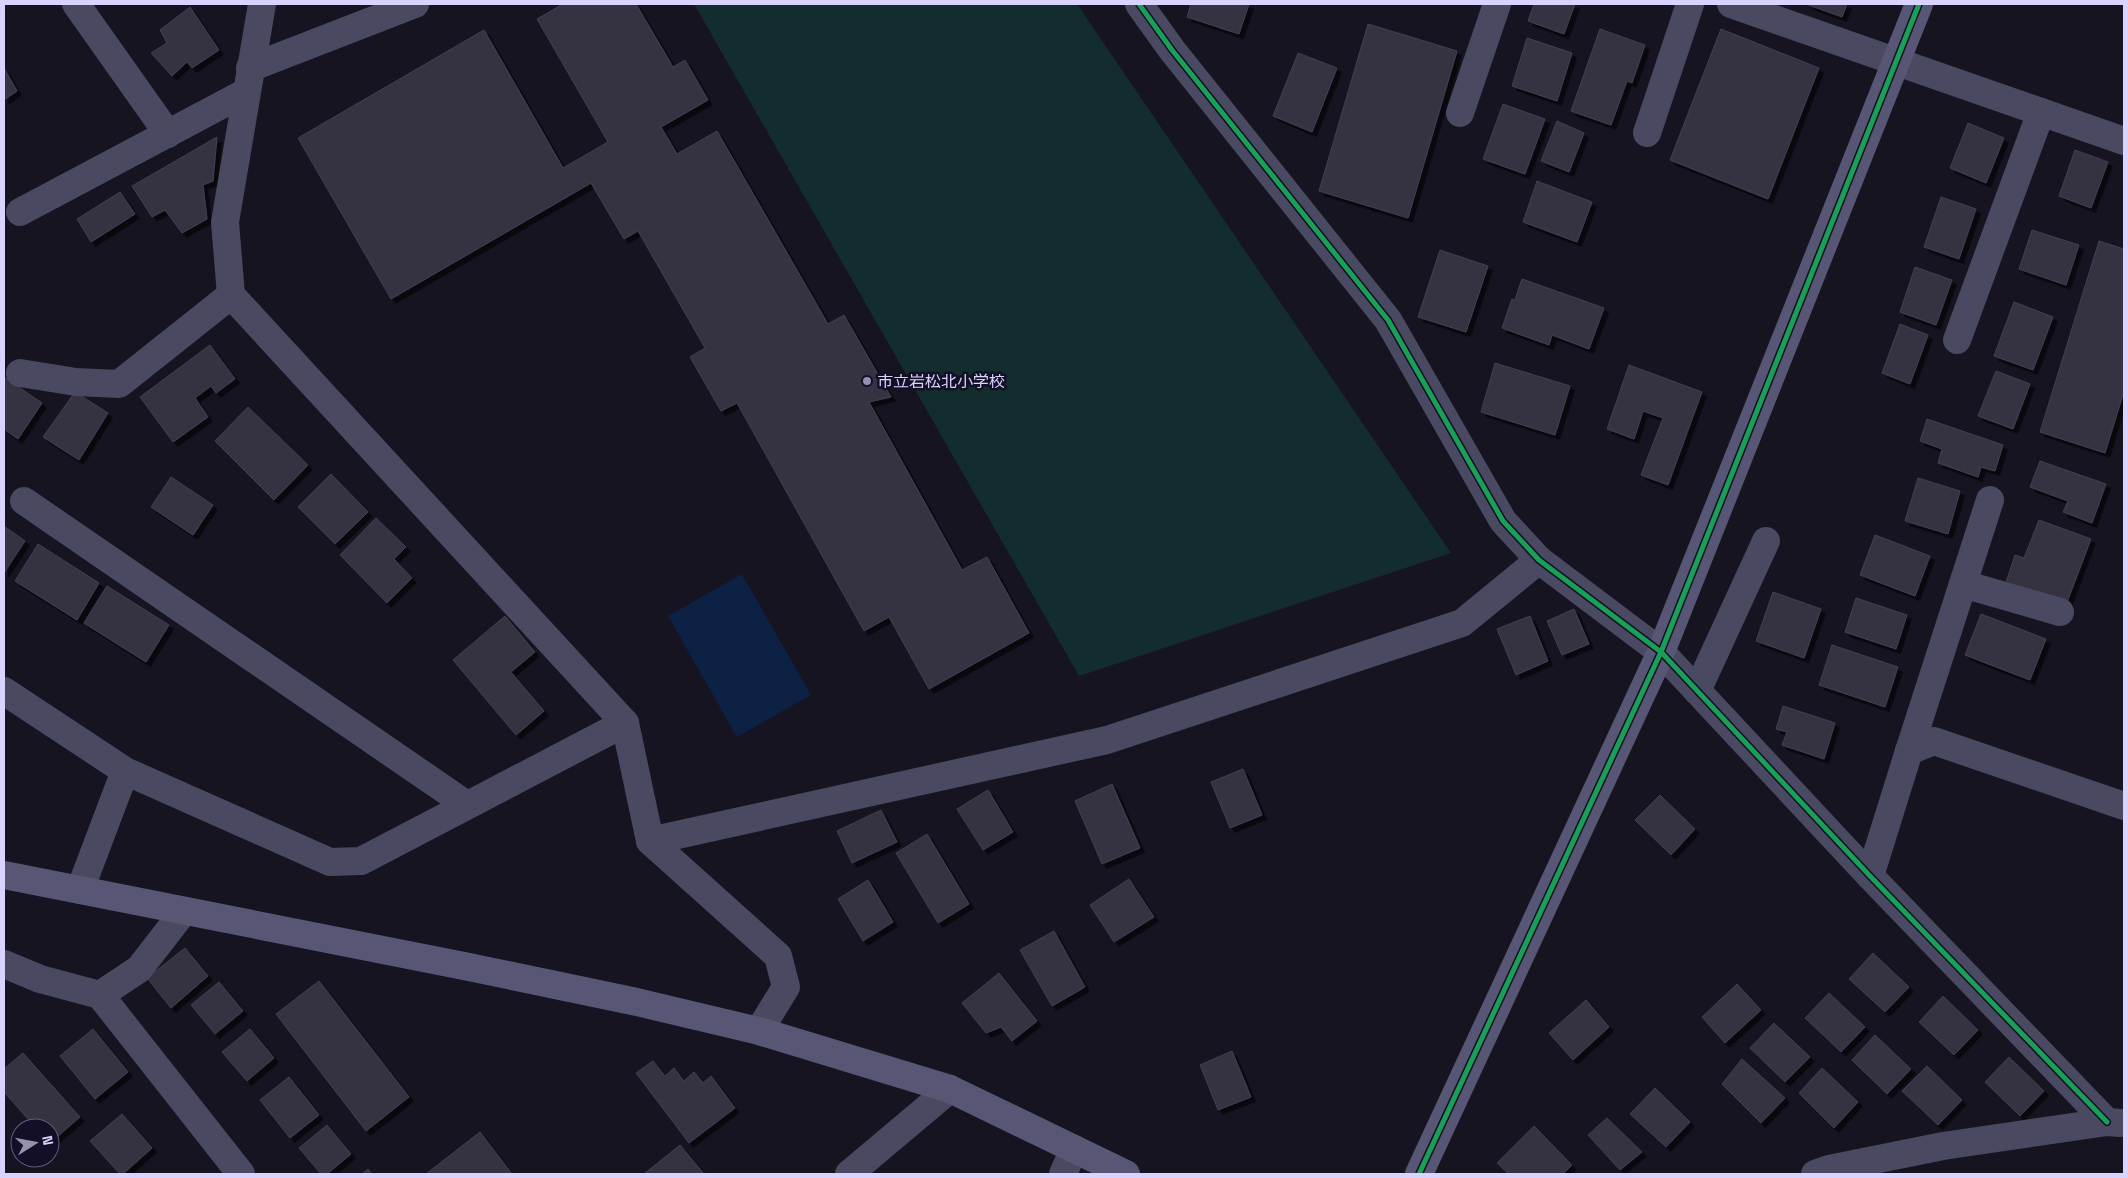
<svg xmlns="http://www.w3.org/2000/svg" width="2128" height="1178" viewBox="0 0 2128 1178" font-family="'Space Grotesk','Noto Sans JP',sans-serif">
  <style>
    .green { fill: #132c2d }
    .water { fill: #0d2144 }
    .building { fill: #343243; stroke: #433f54; filter: url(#shadow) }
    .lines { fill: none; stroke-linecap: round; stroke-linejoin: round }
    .street { stroke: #4a4962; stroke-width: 28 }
    .secondary { stroke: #575674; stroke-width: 28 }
    .cycleway-casing { stroke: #130f26; stroke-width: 8 }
    .cycleway { stroke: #1a9f57; stroke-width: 5 }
    .poi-dot { fill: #9591b1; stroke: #130f26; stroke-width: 2 }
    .labels { text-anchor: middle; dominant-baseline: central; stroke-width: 5; stroke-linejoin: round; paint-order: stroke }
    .poi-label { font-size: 16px; fill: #d9d4ff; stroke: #130f26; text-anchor: start }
  </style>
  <defs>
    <filter id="shadow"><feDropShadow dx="4.5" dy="4.5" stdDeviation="0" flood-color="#0009"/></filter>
  </defs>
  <rect width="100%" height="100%" fill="#161421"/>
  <path class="green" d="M694,4H1077L1451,553L1079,676Z"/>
  <path class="water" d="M742,574L811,695L737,737L668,616Z"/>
  <g class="building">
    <path d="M563,4H636L673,67L685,60L708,100L661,127L677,154L717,131L828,324L844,315L891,397L869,402L962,570L987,557L1029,633L929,689L889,617L864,631L737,403L721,411L690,357L705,348L638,231L624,239L591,183L391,299L298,138L484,30L563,168L608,142L537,19Z"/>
    <path d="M1191,4H1249L1239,34L1187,17Z"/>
    <path d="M1534,4H1575L1564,34L1528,21Z"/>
    <path d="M1806,4H1847L1842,17Z"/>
    <path d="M190,7L219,50L192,68L187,62L172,76L151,53L167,43L160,30Z"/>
    <path d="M1368,24L1457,51L1408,218L1319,191Z"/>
    <path d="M1600,29L1645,45L1632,83L1627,81L1611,125L1571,111Z"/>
    <path d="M1721,29L1819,68L1768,199L1670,160Z"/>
    <path d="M1527,38L1572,53L1557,101L1512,86Z"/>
    <path d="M1298,53L1337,68L1312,132L1273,116Z"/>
    <path d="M4,68L17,91L4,100Z"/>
    <path d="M1503,104L1545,119L1525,174L1483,159Z"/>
    <path d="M1557,121L1584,133L1569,172L1541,161Z"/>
    <path d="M1968,123L2004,138L1986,183L1950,168Z"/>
    <path d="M217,137L213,181L203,185L207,219L182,233L165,210L152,217L132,186Z"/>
    <path d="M2075,150L2108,162L2091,208L2059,196Z"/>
    <path d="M1537,181L1592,202L1577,242L1523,222Z"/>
    <path d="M120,192L135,214L91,242L77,219Z"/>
    <path d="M1941,197L1976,209L1959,259L1924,247Z"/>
    <path d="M2032,230L2079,245L2066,285L2019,269Z"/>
    <path d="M2099,241L2124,249V391L2105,453L2040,432Z"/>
    <path d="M1440,250L1488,266L1466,332L1418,317Z"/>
    <path d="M1915,267L1952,280L1936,325L1900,312Z"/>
    <path d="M1522,279L1604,308L1589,349L1552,335L1549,345L1502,328L1512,299L1515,300Z"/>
    <path d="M2014,302L2053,317L2033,370L1994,356Z"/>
    <path d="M1900,324L1928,335L1910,384L1882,373Z"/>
    <path d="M210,345L235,379L216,393L211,386L195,398L208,417L173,442L140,397Z"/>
    <path d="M1495,363L1570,386L1555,435L1481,412Z"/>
    <path d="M1629,365L1702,392L1668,485L1641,475L1663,418L1643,411L1634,439L1607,429Z"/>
    <path d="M1996,371L2030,384L2013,429L1978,416Z"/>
    <path d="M4,377L42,403L18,439L4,429Z"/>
    <path d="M75,392L108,413L79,460L43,437Z"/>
    <path d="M248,407L308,465L274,500L215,441Z"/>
    <path d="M1927,419L2003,445L1995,471L1981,467L1978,477L1938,463L1942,449L1920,441Z"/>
    <path d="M2040,461L2106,484L2092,523L2063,512L2068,501L2030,487Z"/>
    <path d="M331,474L368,512L335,544L298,507Z"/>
    <path d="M171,477L213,505L193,535L151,507Z"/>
    <path d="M1918,478L1960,491L1948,534L1905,521Z"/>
    <path d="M376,518L406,547L394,559L412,578L387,603L340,555Z"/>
    <path d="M2039,520L2091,539L2066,605L2006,582L2015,555L2024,558Z"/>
    <path d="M4,526L25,541L4,573Z"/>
    <path d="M1875,535L1930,556L1915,596L1860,575Z"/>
    <path d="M38,544L99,583L77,620L15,581Z"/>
    <path d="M107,586L169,625L146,662L84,623Z"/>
    <path d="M1773,592L1821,609L1804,658L1756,641Z"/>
    <path d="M1856,598L1907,615L1896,649L1845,632Z"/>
    <path d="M1574,609L1589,644L1562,655L1547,621Z"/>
    <path d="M1981,614L2046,639L2030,680L1965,655Z"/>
    <path d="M505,616L535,652L511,672L544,711L516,735L453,660Z"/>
    <path d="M1530,616L1548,661L1516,675L1497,629Z"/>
    <path d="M1832,645L1898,667L1885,707L1819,685Z"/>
    <path d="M1783,706L1835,723L1824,759L1782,745L1787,732L1776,729Z"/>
    <path d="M1243,769L1262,815L1230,828L1211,782Z"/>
    <path d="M1112,784L1140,848L1102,864L1075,801Z"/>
    <path d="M988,790L1013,832L983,850L957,809Z"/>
    <path d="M1660,795L1695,829L1671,855L1635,820Z"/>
    <path d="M881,810L897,842L852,863L837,831Z"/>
    <path d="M927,834L969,904L938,923L896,853Z"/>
    <path d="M1129,879L1154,917L1114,942L1090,905Z"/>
    <path d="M868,880L893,922L863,941L838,899Z"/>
    <path d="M1054,931L1085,987L1052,1006L1020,950Z"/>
    <path d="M185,948L208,976L171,1008L147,978Z"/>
    <path d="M1873,953L1909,987L1885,1012L1849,979Z"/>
    <path d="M999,973L1037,1021L1012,1041L1001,1027L986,1033L962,1003Z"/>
    <path d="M319,981L409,1097L366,1131L276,1014Z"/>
    <path d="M219,982L243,1011L215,1034L191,1005Z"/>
    <path d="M1737,984L1761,1010L1725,1043L1702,1017Z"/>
    <path d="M1829,993L1865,1027L1841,1052L1805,1018Z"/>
    <path d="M1943,996L1978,1030L1954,1055L1919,1022Z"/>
    <path d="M1586,1000L1609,1027L1573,1060L1549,1033Z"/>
    <path d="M1774,1023L1810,1057L1785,1082L1750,1048Z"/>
    <path d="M93,1029L128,1072L95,1099L60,1056Z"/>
    <path d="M250,1029L274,1058L247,1081L222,1052Z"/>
    <path d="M1875,1035L1911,1069L1887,1094L1852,1060Z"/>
    <path d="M1232,1051L1251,1097L1218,1110L1200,1065Z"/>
    <path d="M23,1053L80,1117L50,1143V1128H36L4,1092V1069Z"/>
    <path d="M2009,1057L2044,1091L2020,1116L1985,1082Z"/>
    <path d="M1742,1059L1785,1098L1761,1123L1722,1084Z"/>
    <path d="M653,1061L665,1076L674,1068L684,1081L694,1072L703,1083L711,1076L735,1108L689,1143L636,1073Z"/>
    <path d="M1927,1066L1962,1100L1938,1125L1902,1091Z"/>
    <path d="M1822,1068L1858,1102L1834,1128L1799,1093Z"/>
    <path d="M289,1077L319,1115L290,1138L260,1100Z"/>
    <path d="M1655,1088L1690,1122L1666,1147L1630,1114Z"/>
    <path d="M122,1114L152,1148L123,1174H120L90,1141Z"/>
    <path d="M1607,1118L1642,1152L1620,1170L1588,1135Z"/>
    <path d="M327,1125L351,1154L327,1174H321L299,1148Z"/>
    <path d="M1534,1126L1572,1165L1563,1174H1509L1497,1163Z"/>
    <path d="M480,1132L512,1174H426Z"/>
    <path d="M680,1145L704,1174H644Z"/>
    <path d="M368,1169L372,1174H362Z"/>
  </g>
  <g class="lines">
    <g class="street">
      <path d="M76,4L168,134"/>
      <path d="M262,4L225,222L231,295L625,723L650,841L778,956L786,987L759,1031"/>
      <path d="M1139,4L1172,50L1388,320L1503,521L1539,560L1661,652L1870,876L2107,1122"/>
      <path d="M1731,4L2124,141"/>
      <path d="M250,68L415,4"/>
      <path d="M1460,113L1497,4"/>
      <path d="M1647,133L1690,4"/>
      <path d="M20,212L246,92"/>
      <path d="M1957,340L2041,112"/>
      <path d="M20,373L76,382L119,384L231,295"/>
      <path d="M24,501L467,805"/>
      <path d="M1963,584L2060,612"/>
      <path d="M4,691L125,771L330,862L361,861L625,723"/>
      <path d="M1697,691L1766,541"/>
      <path d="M1909,751L1990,500"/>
      <path d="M650,841L1107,740L1462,623L1539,560"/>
      <path d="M1870,876L1909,751L1934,741L2124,806"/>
      <path d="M80,890L125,771"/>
      <path d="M4,964L40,979L100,995L139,969L184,911"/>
      <path d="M100,995L241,1174"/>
      <path d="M849,1174L950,1089"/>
      <path d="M1063,1174L1074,1149"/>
      <path d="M1815,1174L1829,1169L1943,1146L2107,1122L2120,1123"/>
    </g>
    <g class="secondary">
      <path d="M4,875L464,966L637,1002L759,1031L950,1089L1126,1174"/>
      <path d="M1419,1174L1661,652L1919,4"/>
    </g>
    <g class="cycleway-casing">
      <g id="cycleway">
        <path d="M1139,4L1172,50L1388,320L1503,521L1539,560L1661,652L1870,876L2107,1122"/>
        <path d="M1419,1174L1661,652L1919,4"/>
      </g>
    </g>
    <use href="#cycleway" class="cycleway"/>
  </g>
  <circle class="poi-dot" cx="867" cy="381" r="5"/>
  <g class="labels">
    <g class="poi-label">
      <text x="877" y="381">市立岩松北小学校</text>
    </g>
  </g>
  <rect width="2128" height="1178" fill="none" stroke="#d9d4ff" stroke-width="10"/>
  <g transform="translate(35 1143) rotate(79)"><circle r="24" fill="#130f26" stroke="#625e7d"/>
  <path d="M0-4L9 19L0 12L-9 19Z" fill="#9591b1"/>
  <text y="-8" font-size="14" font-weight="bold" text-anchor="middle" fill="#d9d4ff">N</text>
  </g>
</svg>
